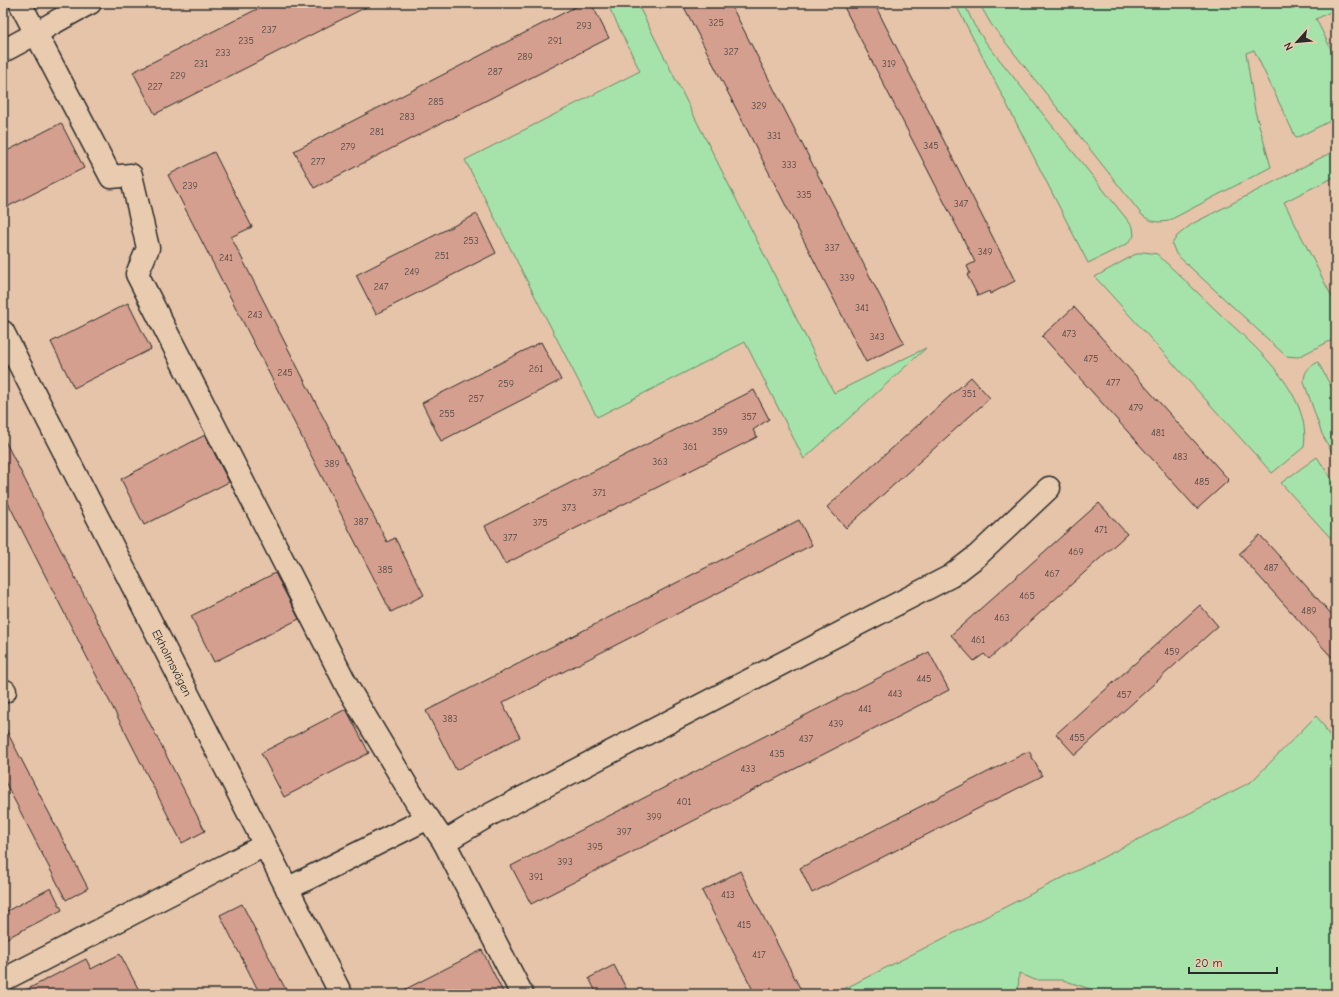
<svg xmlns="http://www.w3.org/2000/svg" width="1339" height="997" viewBox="0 0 1339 997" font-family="'Comic Neue',sans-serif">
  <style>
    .green { fill: #a6e3aa; stroke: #68876a }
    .building { fill: #d49f8f; stroke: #2b2b2b }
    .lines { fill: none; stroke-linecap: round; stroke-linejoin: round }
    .minor-casing { stroke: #2b2b2b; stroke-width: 25 }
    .minor { stroke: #e9ccaf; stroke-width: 22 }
    .labels { text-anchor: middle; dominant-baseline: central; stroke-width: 4; stroke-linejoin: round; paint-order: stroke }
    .number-label { font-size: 10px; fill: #554844 }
    .street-label { font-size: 12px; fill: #2b2b2b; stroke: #e9ccaf }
  </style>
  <rect width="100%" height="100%" fill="#e6c4a9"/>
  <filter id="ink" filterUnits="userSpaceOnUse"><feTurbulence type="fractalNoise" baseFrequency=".025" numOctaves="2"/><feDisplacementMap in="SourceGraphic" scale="8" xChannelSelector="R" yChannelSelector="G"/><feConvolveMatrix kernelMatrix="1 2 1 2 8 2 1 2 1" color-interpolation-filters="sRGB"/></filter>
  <g filter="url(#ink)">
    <g class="green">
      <path d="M607,3H637L834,393L926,348L804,459L745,342L597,417L465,160L640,71Z"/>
      <path d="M955,3H964L974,25L987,44L1133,227L1134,236L1127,244L1088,263Z"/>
      <path d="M979,3H1336V23L1330,12L1316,19L1336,59V118L1296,138L1254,50L1246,53L1255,111L1271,167L1168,221C1157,223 1151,222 1142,215L991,24Z"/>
      <path d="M1336,150V176L1284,202L1336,305V338L1298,357L1286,356L1176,254L1172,244L1177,236L1192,224Z"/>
      <path d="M1144,252L1157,254C1178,274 1198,293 1219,313C1254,346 1312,393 1304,447L1272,473L1095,277L1134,255Z"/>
      <path d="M1318,362L1336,396V460L1322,434L1304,382C1304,371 1309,367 1318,362Z"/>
      <path d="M1317,457L1336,486V544L1281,483Z"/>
      <path d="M1316,716L1323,724L1336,749V994H1105L1063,980H1035L1019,973L1018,994H846L844,989L1251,782Z"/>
    </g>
    <g class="building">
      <path d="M269,3H374L155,114L133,72Z"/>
      <path d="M583,3H591L609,38L314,188L294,151Z"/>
      <path d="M682,3H730L904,343L866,362Z"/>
      <path d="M842,3H874L1015,281L990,294L989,291L978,296L967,275L970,273L967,266L975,262Z"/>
      <path d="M61,123L84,168L3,209V153Z"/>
      <path d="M214,152L252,227L231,237L387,542L395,538L424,595L391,612L168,175Z"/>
      <path d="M477,214L496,253L376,314L356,275Z"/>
      <path d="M128,303L151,349L74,388L51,342Z"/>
      <path d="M1074,307L1229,480L1197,509L1042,336Z"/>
      <path d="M541,342L561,380L441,441L422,403Z"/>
      <path d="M971,377L990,398L846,528L827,507Z"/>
      <path d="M754,390L769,419L753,430L757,437L505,564L485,526Z"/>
      <path d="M205,435L229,482L144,525L121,479Z"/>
      <path d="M3,437L205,831L182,843L3,493Z"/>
      <path d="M1099,503L1127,534L989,659L984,654L974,661L951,635Z"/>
      <path d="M799,520L812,545L502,703L520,737L456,770L426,711Z"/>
      <path d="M1260,535L1336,619V662L1239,554Z"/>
      <path d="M275,573L299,619L214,662L191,616Z"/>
      <path d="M1200,605L1218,626L1075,755L1056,734Z"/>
      <path d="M929,652L949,690L531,904L511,866Z"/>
      <path d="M346,709L369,753L284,797L261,753Z"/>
      <path d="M3,724L88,888L66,900L3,778Z"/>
      <path d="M1029,751L1042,776L812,893L800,868Z"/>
      <path d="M740,871L765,920L803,994H755L702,891Z"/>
      <path d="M51,888L62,910L3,940V913Z"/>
      <path d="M242,904L288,994H260L220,915Z"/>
      <path d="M482,950L504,994H396Z"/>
      <path d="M120,954L141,994H18L86,959L91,969Z"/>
      <path d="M614,965L629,994H597L589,978Z"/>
    </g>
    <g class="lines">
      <g class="minor-casing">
        <g id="minor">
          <path d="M20,3L111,177L131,175L148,248L137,274L348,688L417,803L428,818"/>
          <path d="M3,51C33,36 60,18 90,3"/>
          <path d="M3,332L341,994"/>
          <path d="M3,692L5,691"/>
          <path d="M444,842L491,814L951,576L977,556L1049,488"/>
          <path d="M287,889L428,818L444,842L522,994"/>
          <path d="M3,980L265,845"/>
        </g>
      </g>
      <use href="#minor" class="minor"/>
    </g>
  </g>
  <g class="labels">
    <g class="number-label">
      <text x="716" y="23">325</text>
      <text x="584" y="26">293</text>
      <text x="269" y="30">237</text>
      <text x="246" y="41">235</text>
      <text x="555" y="41">291</text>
      <text x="731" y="52">327</text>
      <text x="223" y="53">233</text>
      <text x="525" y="57">289</text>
      <text x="201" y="64">231</text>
      <text x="889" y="64">319</text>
      <text x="495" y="72">287</text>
      <text x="178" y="76">229</text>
      <text x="155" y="87">227</text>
      <text x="436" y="102">285</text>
      <text x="759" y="106">329</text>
      <text x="407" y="117">283</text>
      <text x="377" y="132">281</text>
      <text x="774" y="136">331</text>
      <text x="931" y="146">345</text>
      <text x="348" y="147">279</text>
      <text x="318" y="162">277</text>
      <text x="789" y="165">333</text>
      <text x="190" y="186">239</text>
      <text x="804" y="195">335</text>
      <text x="961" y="204">347</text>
      <text x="471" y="241">253</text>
      <text x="832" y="248">337</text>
      <text x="985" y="252">349</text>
      <text x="442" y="256">251</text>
      <text x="226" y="258">241</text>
      <text x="412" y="272">249</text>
      <text x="847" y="278">339</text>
      <text x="381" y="287">247</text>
      <text x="862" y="308">341</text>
      <text x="255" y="315">243</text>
      <text x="1069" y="334">473</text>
      <text x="877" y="337">343</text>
      <text x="1091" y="359">475</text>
      <text x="536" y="369">261</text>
      <text x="285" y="373">245</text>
      <text x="1113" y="383">477</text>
      <text x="506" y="384">259</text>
      <text x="969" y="394">351</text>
      <text x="476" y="399">257</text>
      <text x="1136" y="408">479</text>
      <text x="447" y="414">255</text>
      <text x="749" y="417">357</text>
      <text x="720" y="432">359</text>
      <text x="1158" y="433">481</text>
      <text x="690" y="447">361</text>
      <text x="1180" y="457">483</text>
      <text x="660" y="462">363</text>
      <text x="332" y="464">389</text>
      <text x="1202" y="482">485</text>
      <text x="599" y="493">371</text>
      <text x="569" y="508">373</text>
      <text x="361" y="522">387</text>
      <text x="540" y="523">375</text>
      <text x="1101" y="530">471</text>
      <text x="510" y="538">377</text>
      <text x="1076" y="552">469</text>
      <text x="1271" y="568">487</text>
      <text x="385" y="570">385</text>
      <text x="1052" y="574">467</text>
      <text x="1027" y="596">465</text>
      <text x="1309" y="611">489</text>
      <text x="1002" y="618">463</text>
      <text x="978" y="640">461</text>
      <text x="1172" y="652">459</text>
      <text x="924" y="679">445</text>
      <text x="895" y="694">443</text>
      <text x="1124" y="695">457</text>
      <text x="865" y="709">441</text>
      <text x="450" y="719">383</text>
      <text x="836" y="724">439</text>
      <text x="1077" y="738">455</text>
      <text x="806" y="739">437</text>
      <text x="777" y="754">435</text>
      <text x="748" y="769">433</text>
      <text x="684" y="802">401</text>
      <text x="654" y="817">399</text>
      <text x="624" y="832">397</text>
      <text x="595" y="847">395</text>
      <text x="565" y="862">393</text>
      <text x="536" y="877">391</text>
      <text x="728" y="895">413</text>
      <text x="744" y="925">415</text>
      <text x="759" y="955">417</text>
    </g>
    <g class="street-label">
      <text transform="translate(172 663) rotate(63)">Ekholmsvägen</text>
    </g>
  </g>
  <rect width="1339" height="997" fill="none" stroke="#e9ccaf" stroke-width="16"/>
  <rect x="8" y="8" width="1323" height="981" fill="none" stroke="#2b2b2b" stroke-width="1.5" filter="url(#ink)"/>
  <g transform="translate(1297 42) rotate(243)" stroke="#e9ccaf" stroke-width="3" paint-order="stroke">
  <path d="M0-3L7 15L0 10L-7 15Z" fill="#2b2b2b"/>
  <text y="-6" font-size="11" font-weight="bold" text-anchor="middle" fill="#2b2b2b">N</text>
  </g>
  <path d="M1189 967v6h88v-6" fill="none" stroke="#2b2b2b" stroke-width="2"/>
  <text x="1195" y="967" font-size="12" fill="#2b2b2b" stroke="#e9ccaf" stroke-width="3" paint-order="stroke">20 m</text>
</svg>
